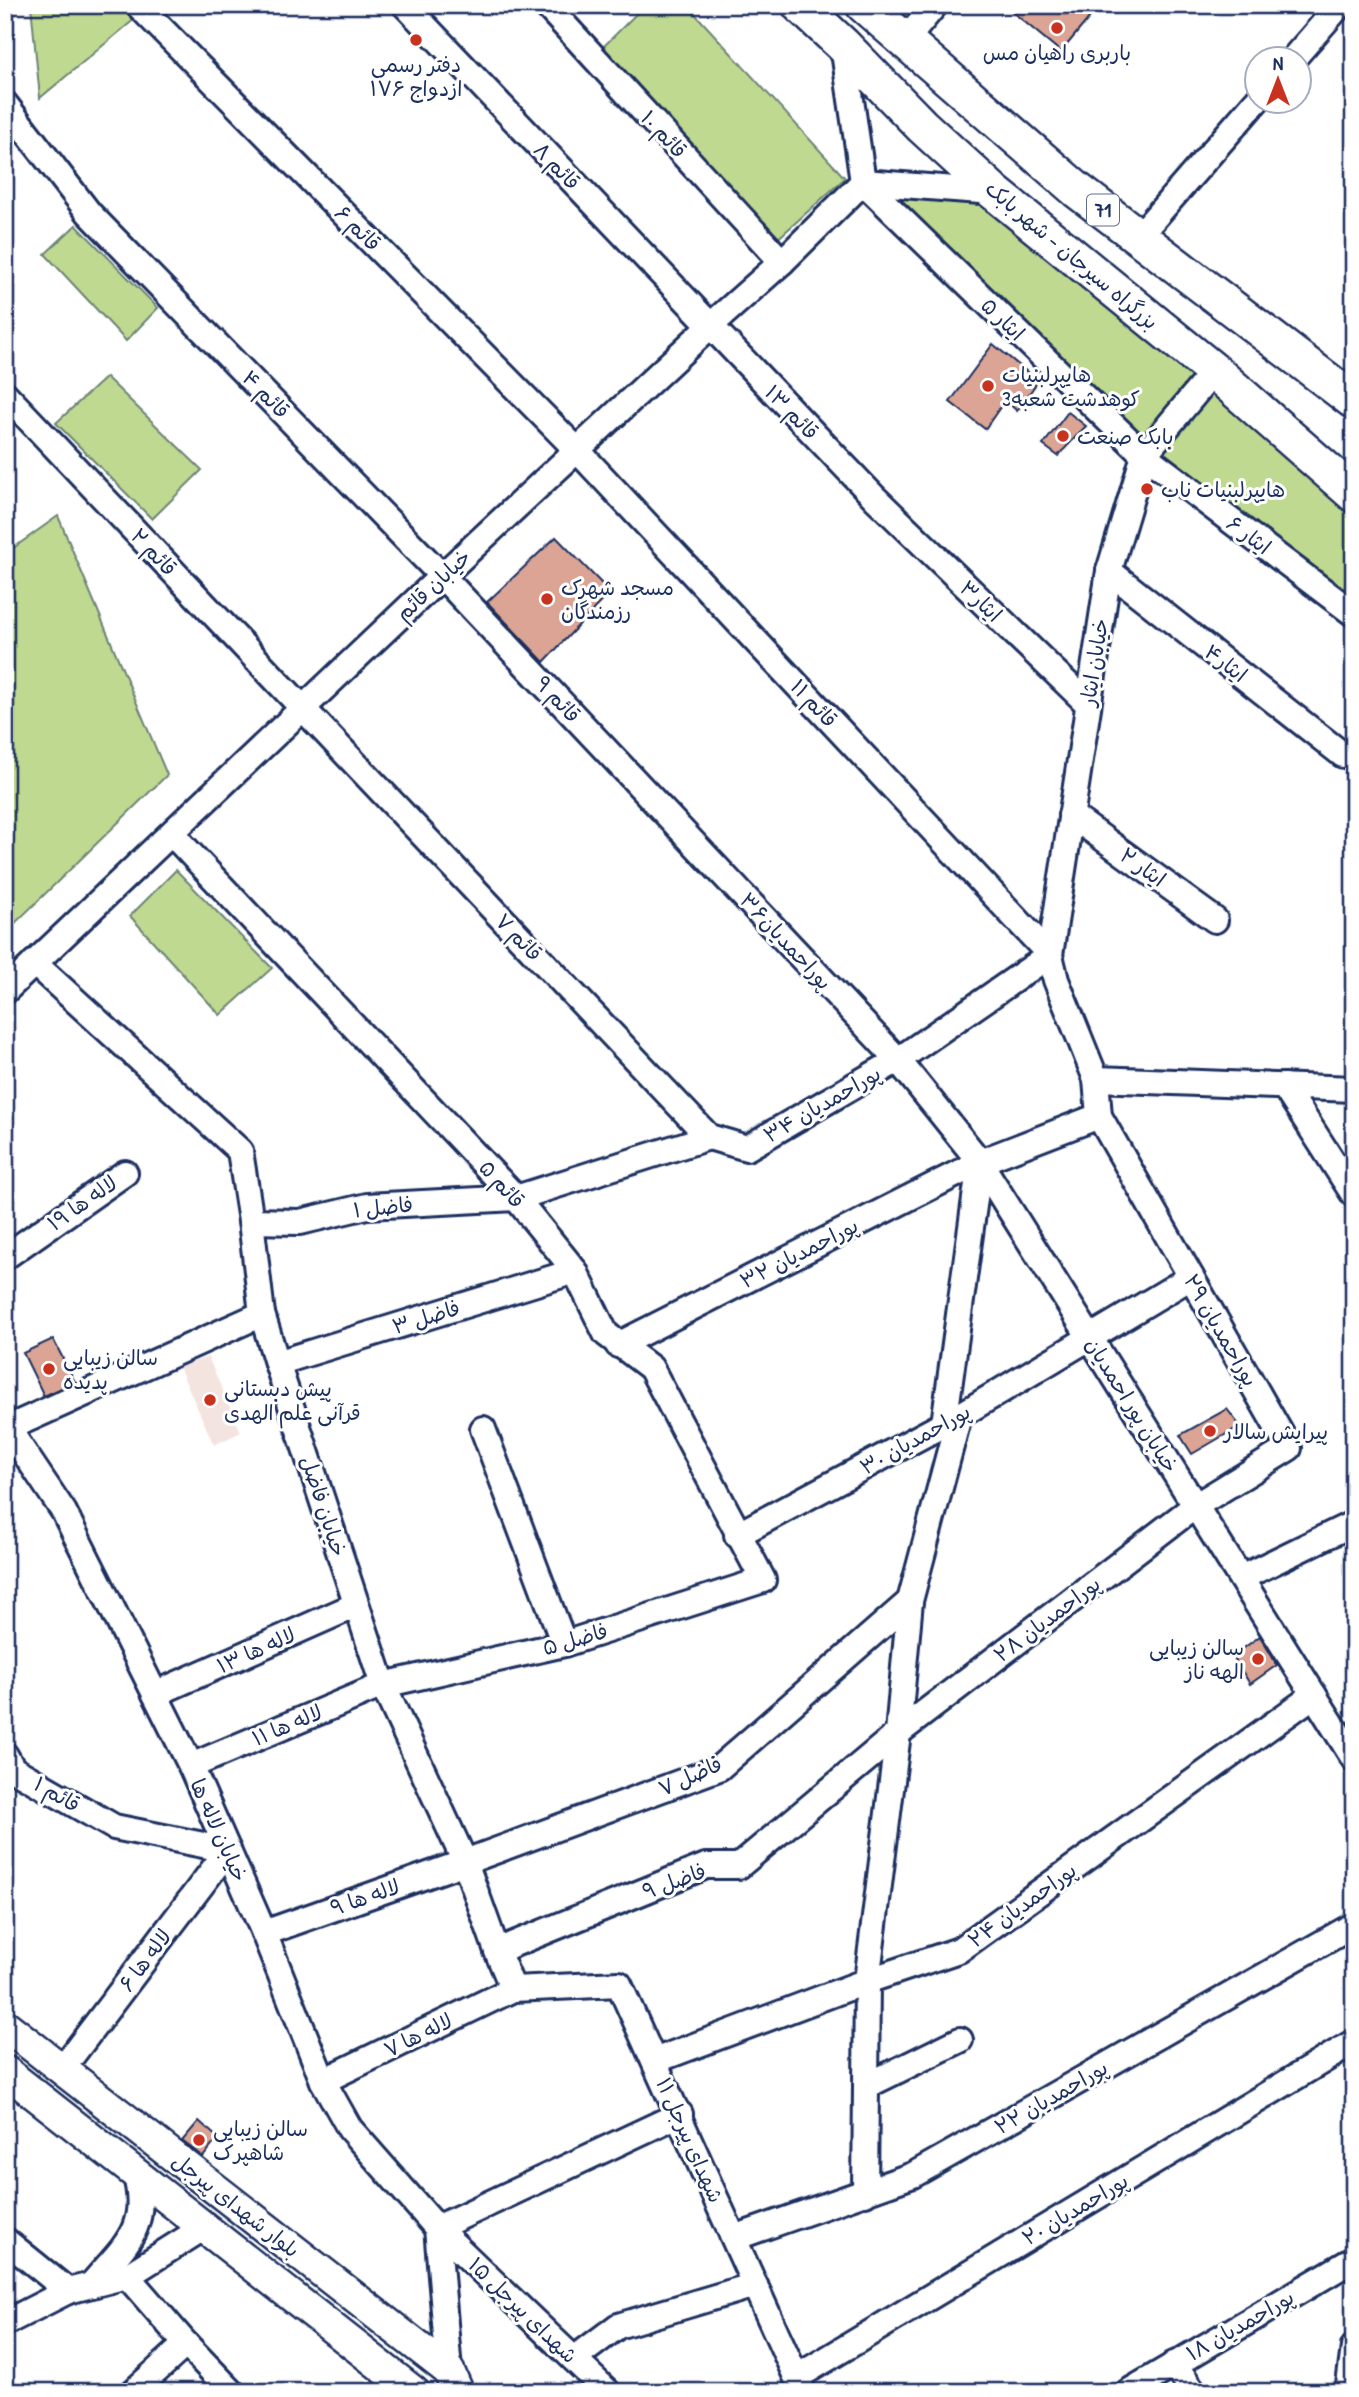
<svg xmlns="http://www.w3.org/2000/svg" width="1359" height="2397" viewBox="0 0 1359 2397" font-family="'Patrick Hand','Playpen Sans Arabic',sans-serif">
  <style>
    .built { fill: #f4e4df }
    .green { fill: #bfd990; stroke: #6d8477; stroke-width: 2 }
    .building { fill: #dba494; stroke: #1b2f5e; stroke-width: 2 }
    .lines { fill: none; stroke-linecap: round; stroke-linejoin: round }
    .minor-casing { stroke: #1b2f5e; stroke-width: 30 }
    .major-casing { stroke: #1b2f5e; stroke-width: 35 }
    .highway-casing { stroke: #1b2f5e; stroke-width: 40 }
    .minor { stroke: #fff; stroke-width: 24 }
    .major { stroke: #fff; stroke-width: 30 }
    .highway { stroke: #fff; stroke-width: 35 }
    .poi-dot { fill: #c8321e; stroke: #fff; stroke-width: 2.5 }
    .labels { text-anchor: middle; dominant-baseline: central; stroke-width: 6; stroke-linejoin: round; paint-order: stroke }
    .shield { fill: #fff; stroke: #5f6d8e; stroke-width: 2 }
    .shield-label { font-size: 19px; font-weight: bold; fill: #1b2f5e }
    .poi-label { font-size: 21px; fill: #1b2f5e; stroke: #fff; text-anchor: start }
    .street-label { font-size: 21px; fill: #1b2f5e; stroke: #fff }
  </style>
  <rect width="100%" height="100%" fill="#fff"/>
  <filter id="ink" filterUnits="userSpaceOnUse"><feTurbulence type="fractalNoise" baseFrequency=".0143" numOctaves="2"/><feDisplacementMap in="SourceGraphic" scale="14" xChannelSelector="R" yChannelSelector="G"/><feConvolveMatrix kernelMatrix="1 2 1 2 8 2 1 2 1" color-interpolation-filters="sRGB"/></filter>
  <g filter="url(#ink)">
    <path class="built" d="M208,1357L241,1432L214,1445L179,1367Z"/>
    <g class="green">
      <path d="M31,5H123L136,18L40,98Z"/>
      <path d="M645,5H687L845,178L773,243L598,52Z"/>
      <path d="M884,190L991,198L1202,374L1143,445Z"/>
      <path d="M76,225L158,308L126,341L45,254Z"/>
      <path d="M106,377L202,470L152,519L56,423Z"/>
      <path d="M1215,382L1354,493V604L1159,455Z"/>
      <path d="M58,516L167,775L5,933V554Z"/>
      <path d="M176,870L272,968L220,1015L130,916Z"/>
    </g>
    <g class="building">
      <path d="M1004,5H1100L1061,52Z"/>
      <path d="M993,344L1038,381L1017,411L1005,400L985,429L950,402Z"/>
      <path d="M1068,412L1086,426L1058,456L1043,445Z"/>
      <path d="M556,537L610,592L544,662L487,602Z"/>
      <path d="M53,1339L75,1382L44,1396L23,1353Z"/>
      <path d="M1227,1409L1240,1426L1192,1454L1180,1435Z"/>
      <path d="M1260,1636L1277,1665L1250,1684L1233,1656Z"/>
      <path d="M199,2121L218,2138L203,2157L182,2141Z"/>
    </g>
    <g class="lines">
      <g class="minor-casing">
        <g id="minor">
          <path d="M405,5L875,498L1088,704"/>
          <path d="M546,5L782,262"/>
          <path d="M905,41L935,5"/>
          <path d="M843,45L863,182"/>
          <path d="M1292,60L1340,5"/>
          <path d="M5,104L89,213L442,576L898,1060L980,1162L1354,1759"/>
          <path d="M863,182L1144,455L1354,614"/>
          <path d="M863,182L994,192"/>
          <path d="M1138,237L1258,99"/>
          <path d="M5,394L709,1137L747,1148L898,1060L1050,955L577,450L138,5"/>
          <path d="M1109,571L1343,755"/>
          <path d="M1071,815L1215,920"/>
          <path d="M172,834L516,1198L575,1271L606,1334L651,1368L763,1580L564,1644L383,1685L191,1766"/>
          <path d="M34,963L240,1151L251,1221L262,1314L277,1363L383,1685L465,1862L497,1951L513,1989"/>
          <path d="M5,991L442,576L710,326L782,262L863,182"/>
          <path d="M1096,1079L1354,1089"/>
          <path d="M1284,1086L1354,1195"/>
          <path d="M251,1221L300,1222L367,1206L516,1198L709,1137"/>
          <path d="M5,1257L125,1173"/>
          <path d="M618,1345L980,1162L1099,1116"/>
          <path d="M277,1363L575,1271"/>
          <path d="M5,1424L64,1512L191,1766L264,1933L323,2081L350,2129L437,2228L608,2392"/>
          <path d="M944,1424L980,1162"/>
          <path d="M8,1428L262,1314"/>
          <path d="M483,1429L564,1644"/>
          <path d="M737,1535L959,1416L1191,1277"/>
          <path d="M1241,1578L1354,1523"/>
          <path d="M155,1694L356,1605"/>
          <path d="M5,1755L13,1769L114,1827L228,1850L62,2069"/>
          <path d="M264,1933L465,1862L719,1768L910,1601"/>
          <path d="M497,1951L706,1866H739L898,1733L1195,1506L1289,1448L1099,1116L1096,1079L1056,980L1050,955L1109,571L1144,455L1214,371"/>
          <path d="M654,2061L867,1981L959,1950L1314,1695"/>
          <path d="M323,2081L513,1989L619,1984L803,2392"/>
          <path d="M866,2086L960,2040"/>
          <path d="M865,2193L867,1981L898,1733L910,1601L959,1416"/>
          <path d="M437,2228L680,2114"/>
          <path d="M437,2228L449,2371"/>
          <path d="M734,2238L913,2175L1354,1925"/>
          <path d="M5,2240L68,2291"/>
          <path d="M127,2276L186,2344L232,2392"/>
          <path d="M91,2285C124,2246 151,2228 135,2173"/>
          <path d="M5,2323L68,2291L127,2276L203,2228"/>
          <path d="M574,2359L618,2326L755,2285"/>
          <path d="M1174,2364L1194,2392"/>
          <path d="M797,2377L1354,2042"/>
          <path d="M133,2392L186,2344"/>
          <path d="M1128,2392L1354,2259"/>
          <path d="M1348,2392L1354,2347"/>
        </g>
      </g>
      <g class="major-casing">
        <g id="major">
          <path d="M5,2025L449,2371L458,2392"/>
          <path d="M5,2071L414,2392"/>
        </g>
      </g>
      <g class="highway-casing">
        <g id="highway">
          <path d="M800,5L843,45L922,126L994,192L1214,371L1354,494"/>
          <path d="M864,5L1077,190L1354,401"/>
        </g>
      </g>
      <use href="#minor" class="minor"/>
      <use href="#major" class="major"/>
      <use href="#highway" class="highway"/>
    </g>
  </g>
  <g class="poi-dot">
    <circle cx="1057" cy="28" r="7"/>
    <circle cx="416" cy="40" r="7"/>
    <circle cx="988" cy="386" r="7"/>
    <circle cx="1063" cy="436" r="7"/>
    <circle cx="1147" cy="489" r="7"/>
    <circle cx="547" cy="599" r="7"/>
    <circle cx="49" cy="1369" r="7"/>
    <circle cx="210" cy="1400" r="7"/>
    <circle cx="1210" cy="1431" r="7"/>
    <circle cx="1258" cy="1659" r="7"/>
    <circle cx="199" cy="2140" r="7"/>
  </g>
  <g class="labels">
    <rect class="shield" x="1087" y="194.5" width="32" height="31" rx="5"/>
    <g class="shield-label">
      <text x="1103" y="210">71</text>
    </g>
    <g class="poi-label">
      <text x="1057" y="52" text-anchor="middle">باربری راهیان مس</text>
      <text x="416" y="64" text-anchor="middle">دفتر رسمی<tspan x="416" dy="24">ازدواج ۱۷۶</tspan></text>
      <text x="1002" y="374">هایپرلبنیات<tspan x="1002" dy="24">کوهدشت شعبه3</tspan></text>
      <text x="1077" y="436">بابک صنعت</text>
      <text x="1161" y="489">هایپرلبنیات ناب</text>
      <text x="561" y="587">مسجد شهرک<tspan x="561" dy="24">رزمندگان</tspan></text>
      <text x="63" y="1357">سالن زیبایی<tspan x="63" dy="24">پدیده</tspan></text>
      <text x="224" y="1388">پیش دبستانی<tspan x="224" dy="24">قرآنی علم الهدی</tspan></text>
      <text x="1224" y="1431">پیرایش سالار</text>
      <text x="1244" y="1647" text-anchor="end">سالن زیبایی<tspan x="1244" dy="24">الهه ناز</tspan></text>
      <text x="213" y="2128">سالن زیبایی<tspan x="213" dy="24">شاهپرک</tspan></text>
    </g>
    <g class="street-label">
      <text transform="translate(664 134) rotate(47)">قائم ۱۰</text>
      <text transform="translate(557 166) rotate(46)">قائم ۸</text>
      <text transform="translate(358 228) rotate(45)">قائم ۶</text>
      <text transform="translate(1072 255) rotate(40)">بزرگراه سیرجان - شهر بابک</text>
      <text transform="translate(1003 319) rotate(44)">ایثار ۵</text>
      <text transform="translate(266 394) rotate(46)">قائم ۴</text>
      <text transform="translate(792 412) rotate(46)">قائم ۱۳</text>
      <text transform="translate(1249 535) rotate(37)">ایثار ۶</text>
      <text transform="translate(154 552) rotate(47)">قائم ۲</text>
      <text transform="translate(433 585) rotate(-43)">خیابان قائم</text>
      <text transform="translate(981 601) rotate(44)">ایثار۳</text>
      <text transform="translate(1094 662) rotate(-81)">خیابان ایثار</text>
      <text transform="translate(1226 663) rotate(38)">ایثار۴</text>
      <text transform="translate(558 699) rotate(47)">قائم ۹</text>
      <text transform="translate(814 703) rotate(47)">قائم ۱۱</text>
      <text transform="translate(1143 867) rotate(36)">ایثار ۲</text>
      <text transform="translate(519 937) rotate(46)">قائم ۷</text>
      <text transform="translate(786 941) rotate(47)">پوراحمدیان۳۶</text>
      <text transform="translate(822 1104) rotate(-30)">پوراحمدیان ۳۴</text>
      <text transform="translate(502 1184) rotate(48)">قائم ۵</text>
      <text transform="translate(82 1203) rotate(-35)">لاله ها ۱۹</text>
      <text transform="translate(383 1207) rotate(-6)">فاضل ۱</text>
      <text transform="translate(799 1253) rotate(-27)">پوراحمدیان ۳۲</text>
      <text transform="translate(426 1317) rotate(-17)">فاضل ۳</text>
      <text transform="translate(1221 1330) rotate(60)">پوراحمدیان ۲۹</text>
      <text transform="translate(1132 1405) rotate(58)">خیابان پور احمدیان</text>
      <text transform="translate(915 1439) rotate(-29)">پوراحمدیان ۳۰</text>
      <text transform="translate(324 1506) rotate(72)">خیابان فاضل</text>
      <text transform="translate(1047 1619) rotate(-37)">پوراحمدیان ۲۸</text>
      <text transform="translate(575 1639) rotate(-16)">فاضل ۵</text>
      <text transform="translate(256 1650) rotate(-24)">لاله ها ۱۳</text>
      <text transform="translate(287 1725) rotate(-23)">لاله ها ۱۱</text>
      <text transform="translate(690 1776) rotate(-24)">فاضل ۷</text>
      <text transform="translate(57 1794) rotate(30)">قائم ۱</text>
      <text transform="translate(219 1830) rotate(66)">خیابان لاله ها</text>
      <text transform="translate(674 1881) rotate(-20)">فاضل ۹</text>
      <text transform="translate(365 1897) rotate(-19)">لاله ها ۹</text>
      <text transform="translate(1022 1905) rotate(-36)">پوراحمدیان ۲۴</text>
      <text transform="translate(145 1960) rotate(-53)">لاله ها ۶</text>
      <text transform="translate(418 2035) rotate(-26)">لاله ها ۷</text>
      <text transform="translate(1051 2097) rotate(-30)">پوراحمدیان ۲۲</text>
      <text transform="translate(690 2140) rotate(66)">شهدای پیرجل ۱۱</text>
      <text transform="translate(236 2205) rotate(38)">بلوار شهدای پیرجل</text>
      <text transform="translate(1075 2209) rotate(-31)">پوراحمدیان ۲۰</text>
      <text transform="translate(523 2310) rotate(44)">شهدای پیرجل ۱۵</text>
      <text transform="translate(1240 2325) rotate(-30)">پوراحمدیان ۱۸</text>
    </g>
  </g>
  <rect width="1359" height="2397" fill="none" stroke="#fff" stroke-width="28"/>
  <rect x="14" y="14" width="1331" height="2369" fill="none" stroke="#1b2f5e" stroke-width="2.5" filter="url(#ink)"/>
  <g transform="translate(1278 80)"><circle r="33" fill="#ffffff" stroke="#a4acbf" stroke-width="2"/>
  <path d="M0-5L12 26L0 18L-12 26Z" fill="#c8321e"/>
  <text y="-10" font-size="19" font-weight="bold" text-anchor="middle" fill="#1b2f5e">N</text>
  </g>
</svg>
